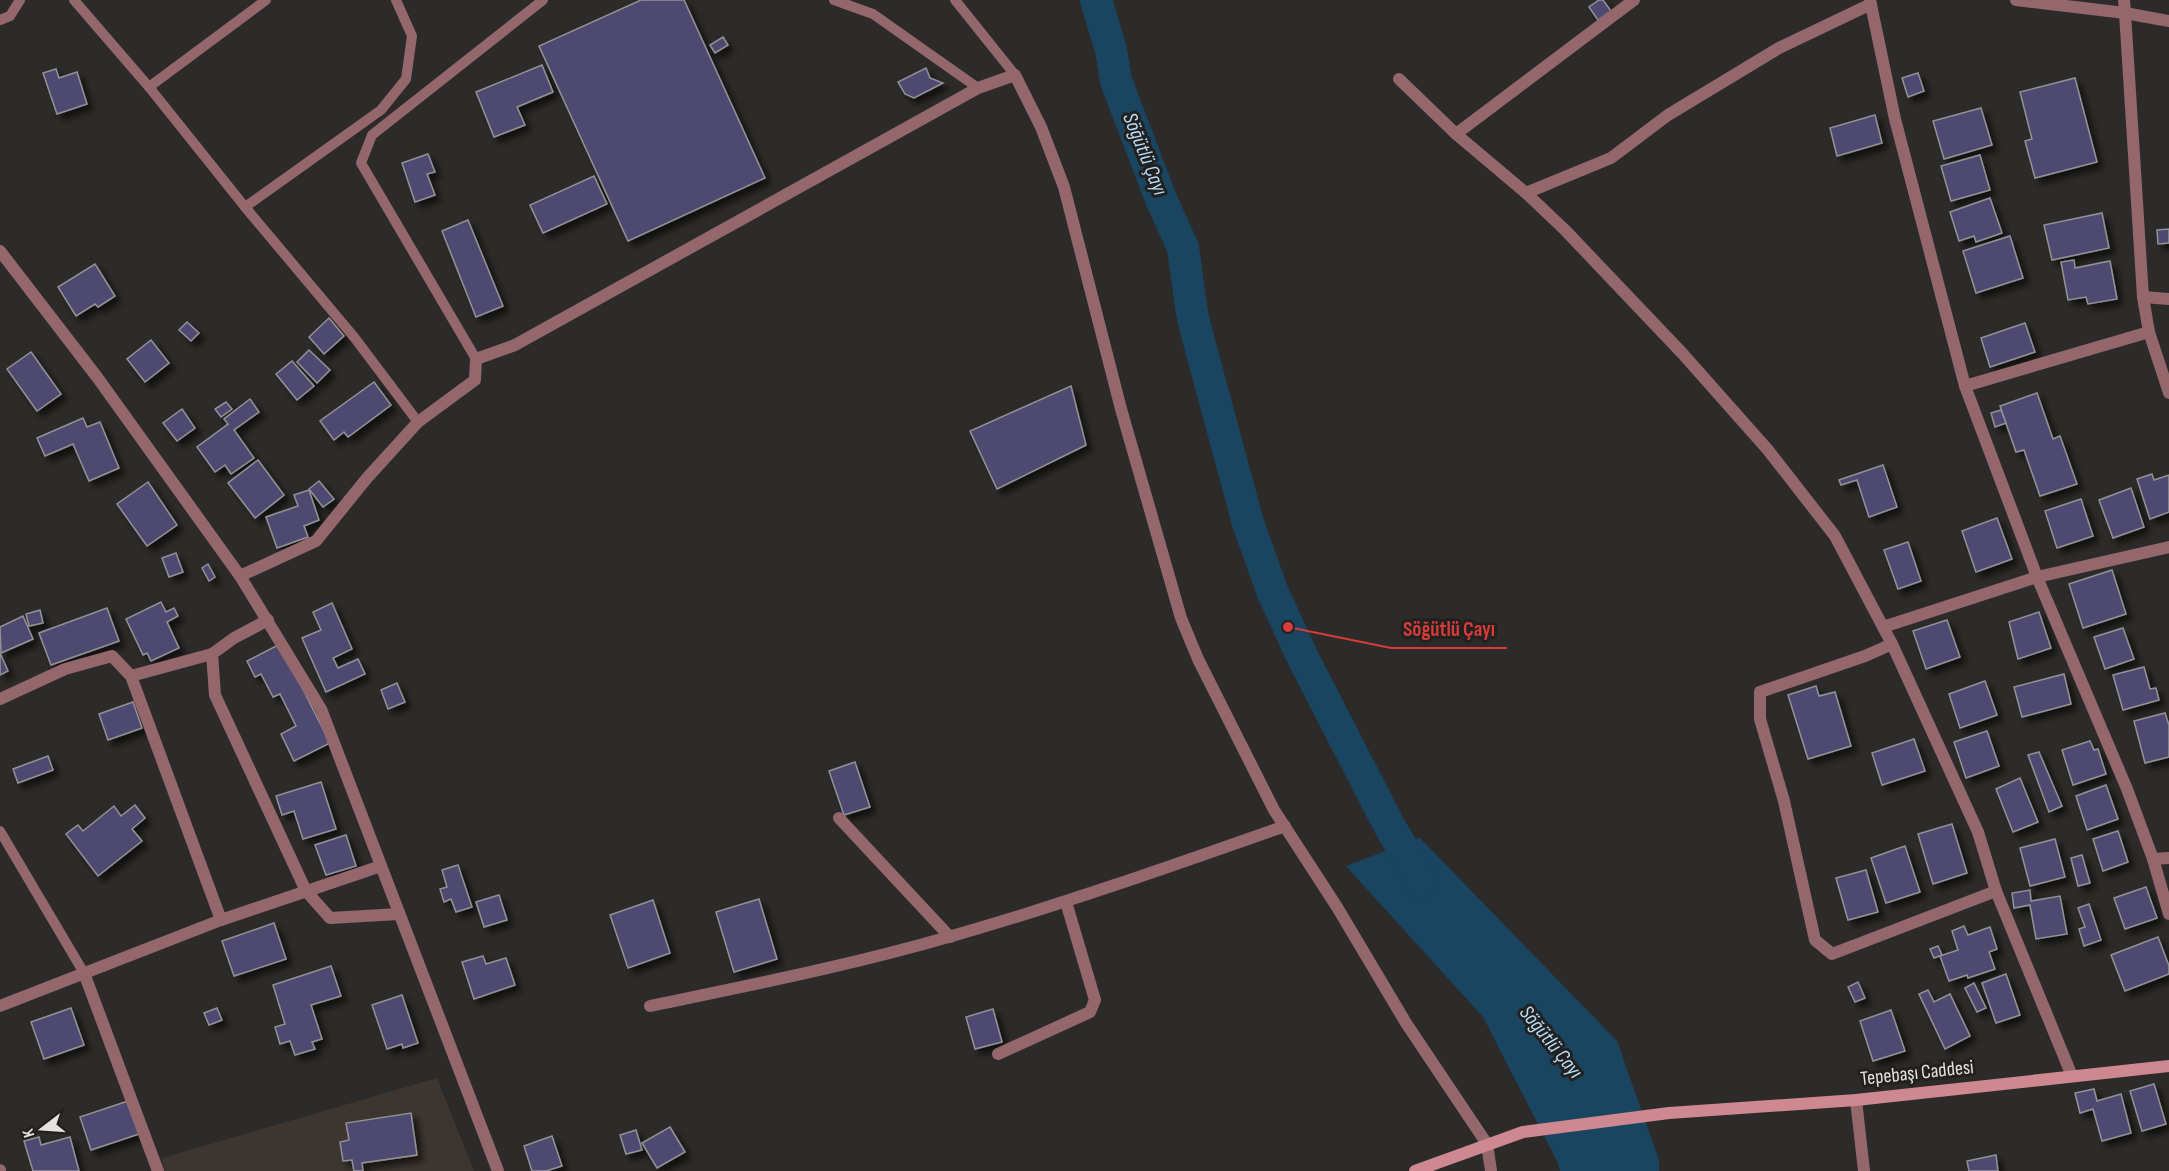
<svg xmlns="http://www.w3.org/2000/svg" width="2169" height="1171" viewBox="0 0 2169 1171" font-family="'Sofia Sans Condensed',sans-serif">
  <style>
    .built { fill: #3c3530 }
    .water { fill: #1a4560 }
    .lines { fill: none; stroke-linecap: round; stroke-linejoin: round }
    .river { stroke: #1a4560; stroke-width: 32 }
    .building { fill: #4d4870; stroke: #929295; stroke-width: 1.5; filter: url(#shadow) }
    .service { stroke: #93676c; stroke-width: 10 }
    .minor { stroke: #93676c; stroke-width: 12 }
    .tertiary { stroke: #93676c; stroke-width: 12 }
    .secondary { stroke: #ce8890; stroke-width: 12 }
    .labels { text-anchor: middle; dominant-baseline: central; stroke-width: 6; stroke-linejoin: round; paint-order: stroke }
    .street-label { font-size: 20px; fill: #e4e3e1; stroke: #23211f }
    .water-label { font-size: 21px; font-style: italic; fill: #b6defa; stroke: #23211f }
    .leader { fill: none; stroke: #d73b3a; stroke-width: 2 }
    .callout-dot { fill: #d73b3a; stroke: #23211f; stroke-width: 2 }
    .callout-label { font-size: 21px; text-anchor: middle; font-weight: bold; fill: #d73b3a; stroke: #23211f; stroke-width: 6; stroke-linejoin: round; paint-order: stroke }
  </style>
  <defs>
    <filter id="shadow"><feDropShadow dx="5.5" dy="5.5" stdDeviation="3" flood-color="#0009"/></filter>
  </defs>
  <rect width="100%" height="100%" fill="#2d2b29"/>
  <path class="built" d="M437,1078L474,1171H164L162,1158Z"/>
  <path class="water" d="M1420,838L1617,1041L1659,1160V1171H1560L1558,1163L1483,1017L1346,866Z"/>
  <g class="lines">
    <path class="river" d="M1096,0L1111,50L1116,81L1161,199L1183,248L1192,313L1197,334L1248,523L1273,593L1303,658L1390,827L1422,882"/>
  </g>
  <g class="building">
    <path d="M641,0H684L765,178L628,241L539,46Z"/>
    <path d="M1599,0H1603L1611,11L1598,20L1589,7Z"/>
    <path d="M723,37L728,45L715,53L710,45Z"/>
    <path d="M542,65L553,92L517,107L525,125L494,137L476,92Z"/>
    <path d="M926,68L930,78L943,83L914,98L905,94L898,82Z"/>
    <path d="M56,69L59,78L77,72L87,104L57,114L43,73Z"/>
    <path d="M1918,73L1924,91L1908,97L1902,78Z"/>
    <path d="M2075,78L2097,162L2035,178L2025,141L2032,139L2020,92Z"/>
    <path d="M1981,108L1992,145L1944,159L1933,121Z"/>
    <path d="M1875,115L1882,143L1837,156L1830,128Z"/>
    <path d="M428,154L435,172L427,174L435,195L415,202L402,163Z"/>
    <path d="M1980,155L1990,190L1951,201L1941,166Z"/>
    <path d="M594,176L607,204L543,233L530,205Z"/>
    <path d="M1990,198L2002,233L1976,242L1974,236L1959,241L1950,212Z"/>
    <path d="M2102,213L2109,248L2052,260L2044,225Z"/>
    <path d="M468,220L503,306L476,317L442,231Z"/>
    <path d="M2169,229V243L2158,244L2157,230Z"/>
    <path d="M2010,236L2023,278L1976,293L1963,251Z"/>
    <path d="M2074,260L2075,268L2110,261L2117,299L2088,304L2086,297L2068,300L2061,262Z"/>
    <path d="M95,264L115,296L98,307L95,304L76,316L58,287Z"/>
    <path d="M329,318L344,336L324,354L309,337Z"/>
    <path d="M187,322L199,333L191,341L179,330Z"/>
    <path d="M2025,323L2035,352L1990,367L1981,338Z"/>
    <path d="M151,340L169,363L145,382L127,359Z"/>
    <path d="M309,350L330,370L317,383L297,362Z"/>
    <path d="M31,352L61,394L37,411L7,369Z"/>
    <path d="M292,361L314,386L297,400L276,374Z"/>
    <path d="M374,382L391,405L348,437L344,432L334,440L320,421Z"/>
    <path d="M1071,386L1086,445L997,489L970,431Z"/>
    <path d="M2037,393L2053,439L2060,436L2077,484L2040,496L2024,450L2016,452L2000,406Z"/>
    <path d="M250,399L259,412L234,430L254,458L231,474L225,465L215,472L197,447L228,424L224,419Z"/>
    <path d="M226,402L232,409L221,417L215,409Z"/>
    <path d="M182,409L195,428L177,441L163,423Z"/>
    <path d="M2001,410L2006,423L1995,427L1991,413Z"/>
    <path d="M83,418L87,427L100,422L119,468L89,481L73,444L45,456L37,438Z"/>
    <path d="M258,460L284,495L255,518L228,483Z"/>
    <path d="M1883,465L1897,507L1869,517L1857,480L1841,485L1839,480Z"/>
    <path d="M2152,474L2154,480L2169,475V512L2150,519L2137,479Z"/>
    <path d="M319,481L334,499L323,507L309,489Z"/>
    <path d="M148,482L177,525L147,546L117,504Z"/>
    <path d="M2131,488L2144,527L2113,538L2099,500Z"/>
    <path d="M309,490L319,520L304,526L308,537L277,548L266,517L298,506L294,495Z"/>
    <path d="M2081,499L2093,536L2057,548L2045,511Z"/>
    <path d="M1997,518L2012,559L1976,572L1962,531Z"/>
    <path d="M1908,542L1921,581L1898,589L1884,550Z"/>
    <path d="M176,553L183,572L169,577L162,558Z"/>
    <path d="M208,564L215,577L209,581L202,568Z"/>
    <path d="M2112,570L2126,614L2083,628L2069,584Z"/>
    <path d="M161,602L166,612L174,608L178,616L167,622L179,648L151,661L147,653L143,655L126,619Z"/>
    <path d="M332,603L352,649L333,658L338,668L358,659L365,674L326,692L302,638L321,630L313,612Z"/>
    <path d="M107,608L119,641L51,665L39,633Z"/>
    <path d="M40,610L43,623L29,626L26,614Z"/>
    <path d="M2039,612L2051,648L2018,659L2009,622Z"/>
    <path d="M23,616L33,639L1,653L0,627Z"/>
    <path d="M1947,620L1960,657L1926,669L1913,631Z"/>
    <path d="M2123,628L2134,659L2105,669L2094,637Z"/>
    <path d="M280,644L330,743L294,761L281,734L296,726L280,694L273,697L261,674L255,677L247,661Z"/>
    <path d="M0,653L8,671L0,675Z"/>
    <path d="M2144,667L2150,689L2156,688L2159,700L2123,710L2113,675Z"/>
    <path d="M2064,674L2071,704L2022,717L2014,687Z"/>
    <path d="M1985,681L1997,715L1960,728L1949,694Z"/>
    <path d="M397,683L405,702L388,709L381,690Z"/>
    <path d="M1816,686L1819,696L1835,692L1851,746L1808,759L1788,695Z"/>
    <path d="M133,702L142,728L108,740L99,714Z"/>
    <path d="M2165,713L2169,725V757L2145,763L2134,721Z"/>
    <path d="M1987,731L1999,766L1966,778L1954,742Z"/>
    <path d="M1914,739L1925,771L1882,785L1872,753Z"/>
    <path d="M2090,741L2094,750L2098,749L2106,774L2073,785L2062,750Z"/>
    <path d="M2039,752L2062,806L2049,812L2028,755Z"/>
    <path d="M48,756L53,770L18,783L13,769Z"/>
    <path d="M855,762L870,807L844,815L829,771Z"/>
    <path d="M2020,778L2038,822L2013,832L1996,789Z"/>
    <path d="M321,782L336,829L303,839L294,811L282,815L276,796Z"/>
    <path d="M2106,785L2118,819L2087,830L2076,796Z"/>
    <path d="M135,805L145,818L132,829L142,841L98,876L66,834L78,825L83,831L114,806L121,816Z"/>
    <path d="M1952,824L1967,873L1933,884L1918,834Z"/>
    <path d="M2118,831L2128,862L2103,871L2093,839Z"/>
    <path d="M346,835L356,866L326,875L315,845Z"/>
    <path d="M2055,839L2065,877L2030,886L2020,848Z"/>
    <path d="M1905,846L1920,892L1886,903L1871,858Z"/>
    <path d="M2082,855L2090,883L2078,886L2071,858Z"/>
    <path d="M458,865L472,907L456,912L451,899L444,902L440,889L447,887L442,870Z"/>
    <path d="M1866,870L1878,912L1848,920L1836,878Z"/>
    <path d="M2146,887L2157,918L2125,929L2114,898Z"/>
    <path d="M2030,890L2031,901L2060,896L2067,934L2036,939L2030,905L2014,908L2012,893Z"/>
    <path d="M499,895L507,920L484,927L476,902Z"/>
    <path d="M759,899L777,959L734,972L716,912Z"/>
    <path d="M653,900L670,953L628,968L610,915Z"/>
    <path d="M2089,904L2101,940L2084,946L2079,929L2085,927L2078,908Z"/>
    <path d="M274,923L286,959L234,976L222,941Z"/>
    <path d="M1964,926L1968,935L1990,927L1997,949L1989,952L1995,969L1968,978L1967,975L1949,981L1940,956L1958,950L1952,931Z"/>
    <path d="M2158,937L2169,966V974L2125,991L2111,955Z"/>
    <path d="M1938,946L1942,955L1934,958L1930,949Z"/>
    <path d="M483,956L486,964L506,958L515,985L474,999L462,962Z"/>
    <path d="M331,966L341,996L311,1005L322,1039L312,1042L315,1049L295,1055L290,1041L280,1044L275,1027L285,1024L273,985Z"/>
    <path d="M2006,974L2020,1015L1996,1023L1982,983Z"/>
    <path d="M1858,982L1865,998L1855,1002L1848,987Z"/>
    <path d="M1974,983L1986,1008L1977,1012L1965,988Z"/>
    <path d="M1928,990L1934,1002L1950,994L1970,1036L1945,1049L1919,994Z"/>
    <path d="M402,995L418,1043L403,1048L402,1044L387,1049L372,1005Z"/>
    <path d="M71,1008L84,1045L44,1059L31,1022Z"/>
    <path d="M217,1008L222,1020L209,1025L204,1013Z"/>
    <path d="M993,1009L1002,1042L975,1049L966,1017Z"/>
    <path d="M1891,1010L1905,1051L1873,1061L1860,1021Z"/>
    <path d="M2154,1084L2166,1124L2142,1131L2130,1091Z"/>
    <path d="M2094,1089L2097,1101L2121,1094L2131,1133L2102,1141L2093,1109L2080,1113L2075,1093Z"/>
    <path d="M128,1101L139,1134L91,1150L80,1117Z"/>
    <path d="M411,1113L417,1155L362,1163L363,1171H354L352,1160L343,1161L340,1142L349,1140L346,1123Z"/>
    <path d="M670,1127L685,1152L657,1168L642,1143Z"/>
    <path d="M636,1130L642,1150L626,1154L620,1135Z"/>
    <path d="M552,1136L562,1166L546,1171H532L524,1146Z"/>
    <path d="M39,1137L41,1145L70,1137L79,1171H33L24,1141Z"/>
    <path d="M1996,1155L1998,1171H1969L1967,1161Z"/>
  </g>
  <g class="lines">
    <g class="service">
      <path d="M74,0L149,87L245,207L354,337L418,422"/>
      <path d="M834,0L873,14L978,88"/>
      <path d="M955,0L1015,75"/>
      <path d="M0,20L10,16L20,0"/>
      <path d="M149,87L266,0"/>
      <path d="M245,207L381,110L406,79L412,36L396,0"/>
      <path d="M476,359L361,163L372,135L543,0"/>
      <path d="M0,831L84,973"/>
    </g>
    <g class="minor">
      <path d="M1870,0L1895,119L1965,386L2037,577L2127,789L2153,859L2169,914"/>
      <path d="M2016,0L2125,13L2124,0"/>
      <path d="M1399,79L1456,134L1634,0"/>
      <path d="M1456,134L1526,193L1611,158L1668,115L1779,48L1871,4"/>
      <path d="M1526,193L1565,230L1682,353L1768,450L1835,536L1892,644L1865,656L1760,692V719L1784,801L1815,940L1832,954L1996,891"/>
      <path d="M2143,297L2169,299"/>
      <path d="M2149,332L2169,393"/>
      <path d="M1965,386L2149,332L2143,297L2125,13L2169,21"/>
      <path d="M240,576L316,541L367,478L418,422L475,380L476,359L515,345L978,88L1015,75L1041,127L1064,187L1121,409L1181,618L1198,659L1274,810L1337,907L1406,1023L1487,1144L1491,1171"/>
      <path d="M268,620L234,638L212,654L215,695L306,891L330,918L399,914"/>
      <path d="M1883,627L2037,577L2169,547"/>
      <path d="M1892,644L1978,832L1996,891L2072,1076"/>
      <path d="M131,676L212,654"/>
      <path d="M0,699L65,669L112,656L131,676L221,920"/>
      <path d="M839,818L950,937"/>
      <path d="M2153,859L2169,858"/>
      <path d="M84,973L158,1171"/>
      <path d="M0,1006L221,920L381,866"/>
      <path d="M650,1006C751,985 852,965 952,936C1064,904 1174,865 1285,826"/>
      <path d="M998,1054L1090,1012L1095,1000L1066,902"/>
      <path d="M1856,1100L1864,1171"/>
      <path d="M0,1170V1171"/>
    </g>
    <path class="tertiary" d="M0,251L97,377L240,576L321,709L498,1171"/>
    <path class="secondary" d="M1415,1171L1523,1132L1669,1113L1856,1100L2169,1066"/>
  </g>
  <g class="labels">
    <g class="street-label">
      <text transform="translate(1917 1073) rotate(-6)">Tepebaşı Caddesi</text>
    </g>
    <g class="water-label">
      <text transform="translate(1145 154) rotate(68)">Söğütlü Çayı</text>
      <text transform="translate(1551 1042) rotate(51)">Söğütlü Çayı</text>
    </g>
  </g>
  <path class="leader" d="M1288 627L1391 648H1507"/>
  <circle class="callout-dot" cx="1288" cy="627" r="6"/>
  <g class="callout-label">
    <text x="1449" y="636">Söğütlü Çayı</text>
  </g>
  <g transform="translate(42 1129) rotate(253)" stroke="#23211f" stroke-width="4.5" paint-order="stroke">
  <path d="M0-4.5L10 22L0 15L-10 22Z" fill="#e4e3e1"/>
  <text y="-9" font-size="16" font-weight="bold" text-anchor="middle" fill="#e4e3e1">K</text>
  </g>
</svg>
